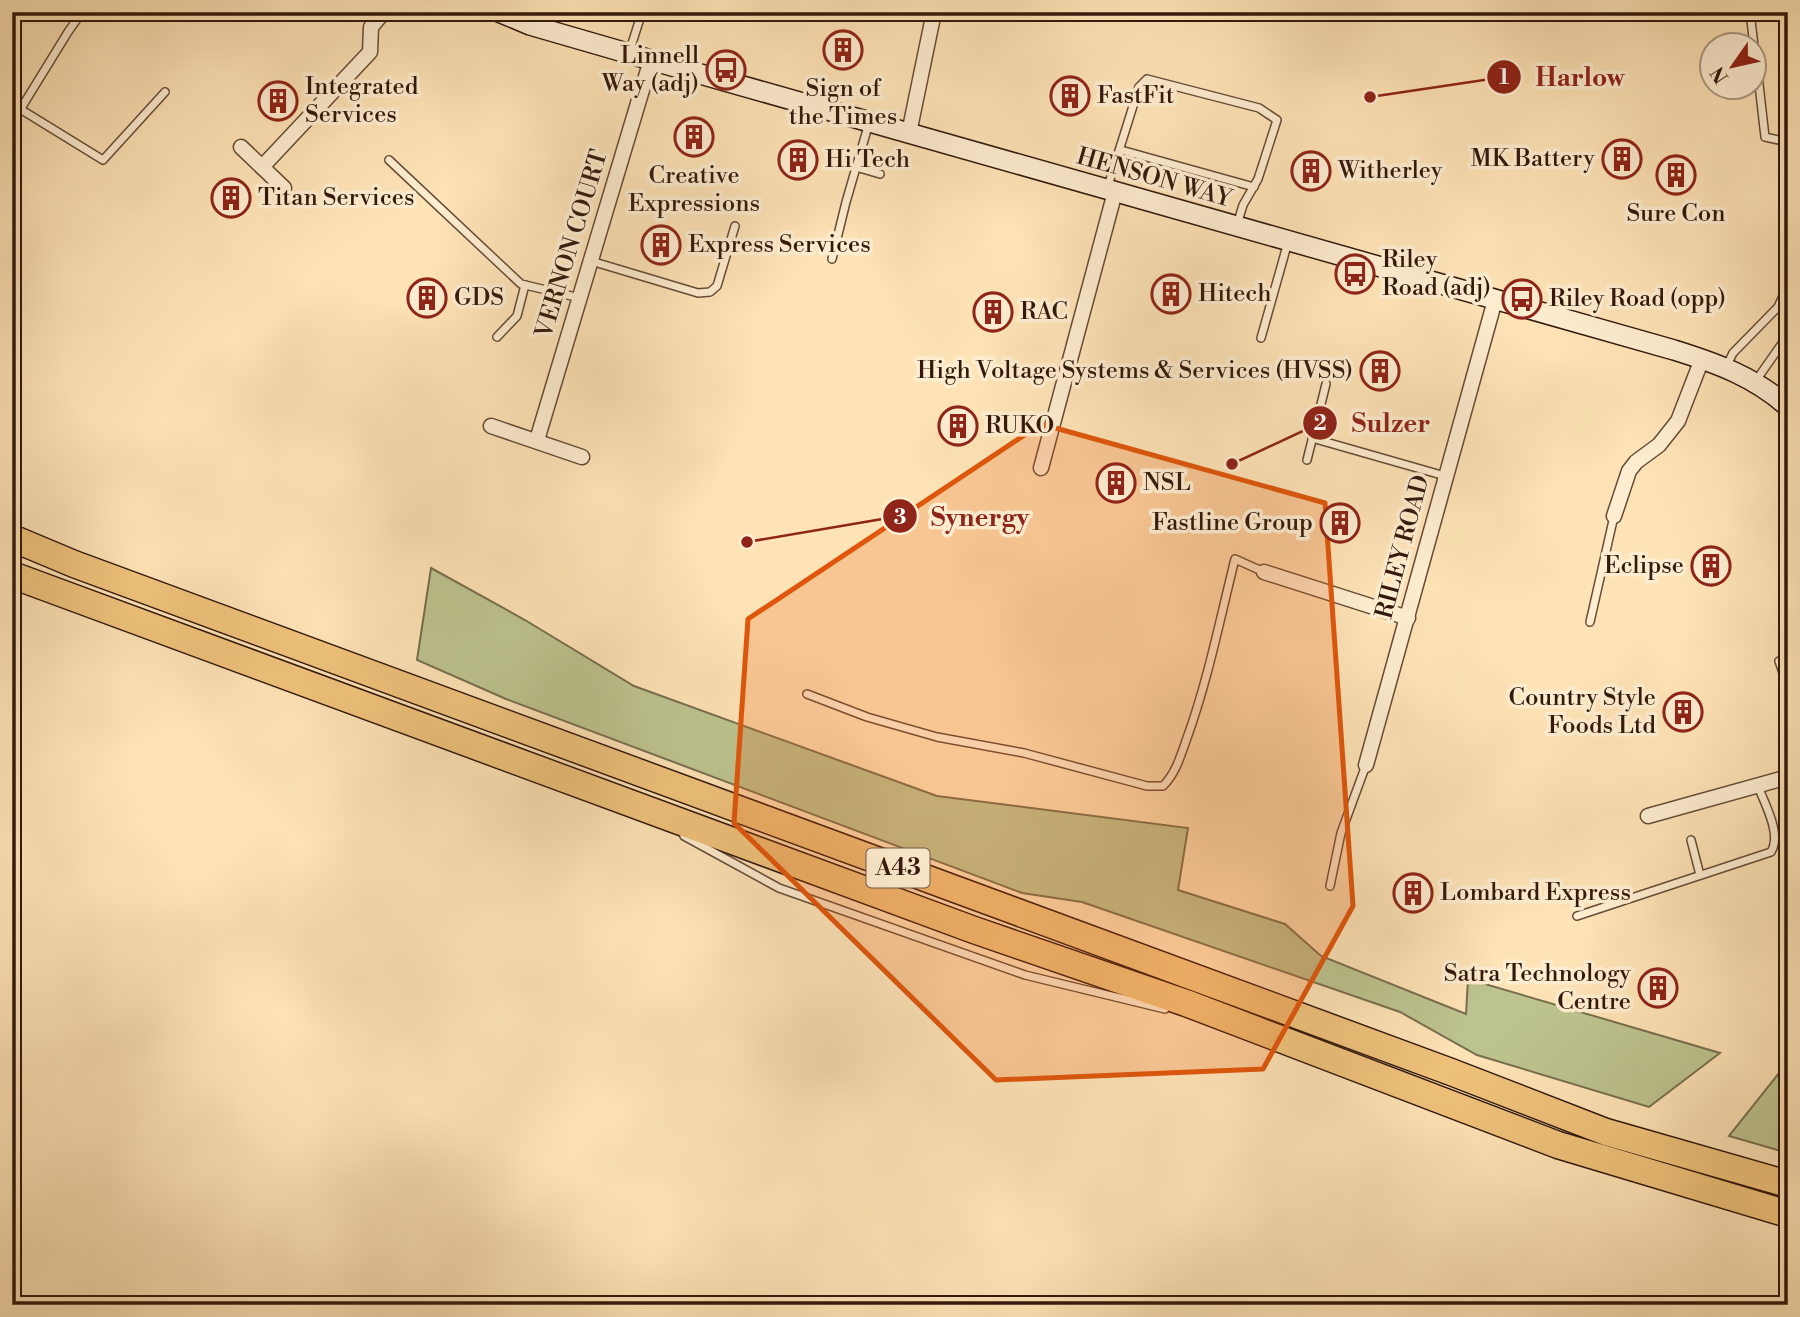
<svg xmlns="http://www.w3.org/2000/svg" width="1800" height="1317" viewBox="0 0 1800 1317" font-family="'Libre Bodoni',serif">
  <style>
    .green { fill: #bdc490; stroke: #786e4e; stroke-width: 2 }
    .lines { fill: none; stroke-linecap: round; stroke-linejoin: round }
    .lane-casing { stroke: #664b36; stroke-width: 10 }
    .street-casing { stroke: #664b36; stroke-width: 17 }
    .secondary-casing { stroke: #33180c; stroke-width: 22 }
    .highway-casing { stroke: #33180c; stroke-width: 29 }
    .lane { stroke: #feedd0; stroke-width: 7 }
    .street { stroke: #feedd0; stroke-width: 14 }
    .secondary { stroke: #feedd0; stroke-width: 19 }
    .highway { stroke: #efc27b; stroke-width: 26 }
    .marked { fill: #df560c; fill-opacity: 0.2; stroke: #df560c; stroke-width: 5; stroke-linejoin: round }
    .labels { text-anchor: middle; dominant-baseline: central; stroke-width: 7; stroke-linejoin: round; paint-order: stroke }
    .shield { fill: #feedd0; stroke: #705847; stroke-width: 2 }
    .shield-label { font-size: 23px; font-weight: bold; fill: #33180c }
    .poi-label { font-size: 24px; fill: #33180c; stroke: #feedd0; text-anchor: start }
    .street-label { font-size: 24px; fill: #33180c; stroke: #feedd0 }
    .leader { fill: none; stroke: #8f2418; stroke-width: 2.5 }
    .callout-dot { fill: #8f2418; stroke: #feedd0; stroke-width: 2.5 }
    .mark-label { font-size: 21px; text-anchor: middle; font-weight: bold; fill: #fff }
    .callout-label { font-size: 26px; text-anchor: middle; font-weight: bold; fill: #8f2418; stroke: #feedd0; stroke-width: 7; stroke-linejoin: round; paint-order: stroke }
  </style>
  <rect width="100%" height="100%" fill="#fee3b6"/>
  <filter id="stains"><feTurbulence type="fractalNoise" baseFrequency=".00286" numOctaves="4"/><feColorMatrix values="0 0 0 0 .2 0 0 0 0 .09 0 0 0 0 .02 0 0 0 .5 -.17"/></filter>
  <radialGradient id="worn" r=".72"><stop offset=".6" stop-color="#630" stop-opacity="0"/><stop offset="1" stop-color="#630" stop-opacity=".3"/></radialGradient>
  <g class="green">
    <path d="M431,568L525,620L634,686L937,796L1188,828L1178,890L1285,924L1321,956L1466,1014L1468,979L1720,1053L1649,1107L1477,1055L1400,1012L1082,902L1022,893L506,699L417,660Z"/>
    <path d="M1788,1064V1153L1729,1136L1783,1068Z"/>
  </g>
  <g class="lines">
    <g class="lane-casing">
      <g id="lane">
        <path d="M1750,12L1754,46"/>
        <path d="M1755,49L1765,137L1788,142"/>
        <path d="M629,53L642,12"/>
        <path d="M12,104L103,160L165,92"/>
        <path d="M12,123L68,32L82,12"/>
        <path d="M1121,150L1254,187"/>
        <path d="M389,160L521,284L580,298"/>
        <path d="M856,167L880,174"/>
        <path d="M1107,189L1139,87L1147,79L1259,108L1277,120L1258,179L1243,205L1237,225"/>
        <path d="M832,259L846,202L869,123"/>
        <path d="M591,261L698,293L710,292L717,286L735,226"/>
        <path d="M497,337L517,316L525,285"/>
        <path d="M1261,338L1288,242"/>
        <path d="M1726,367L1733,353L1778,307L1788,285"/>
        <path d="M1755,382L1788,335"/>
        <path d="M1312,438L1445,476"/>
        <path d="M1307,460L1326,384"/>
        <path d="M1590,622L1614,516"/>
        <path d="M1779,661L1788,687"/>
        <path d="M807,694L867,717L937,737L1024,753L1147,786H1163C1176,773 1181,755 1187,738C1208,680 1220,619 1235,559L1264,572"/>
        <path d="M684,836L779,888L1025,975L1165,1009"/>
        <path d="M1691,840L1700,875"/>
        <path d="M1330,886L1341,833L1366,765"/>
        <path d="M1577,916L1771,852C1782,834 1765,805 1758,786"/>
      </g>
    </g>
    <g class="street-casing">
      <g id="street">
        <path d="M909,133L934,12"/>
        <path d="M241,147L284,188"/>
        <path d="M262,167L370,52L371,27L384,12"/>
        <path d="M491,426L582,457"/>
        <path d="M537,440L651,60"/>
        <path d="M1041,468L1115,192"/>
        <path d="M1614,516L1629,471L1636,462L1659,445L1678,421L1702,359"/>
        <path d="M1264,572L1408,618"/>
        <path d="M1366,765L1495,300"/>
        <path d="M1648,816L1788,777"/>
      </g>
    </g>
    <g class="secondary-casing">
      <path id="secondary" d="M499,12L530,25L651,60L1674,350C1716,363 1755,377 1788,407"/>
    </g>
    <g class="highway-casing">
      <g id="highway">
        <path d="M12,538L74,564L1451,1072L1606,1132L1788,1184"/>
        <path d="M12,575L974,930L1186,1003L1558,1145L1788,1214"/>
      </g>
    </g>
    <use href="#lane" class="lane"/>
    <use href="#street" class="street"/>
    <use href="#secondary" class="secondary"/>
    <use href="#highway" class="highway"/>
  </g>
  <path class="marked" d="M1041,424L1325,503L1353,906L1263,1069L996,1080L734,823L748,619Z"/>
  <defs>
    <g id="building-ring" transform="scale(2.0125)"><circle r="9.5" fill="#feedd0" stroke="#8f2418" stroke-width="1.5"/><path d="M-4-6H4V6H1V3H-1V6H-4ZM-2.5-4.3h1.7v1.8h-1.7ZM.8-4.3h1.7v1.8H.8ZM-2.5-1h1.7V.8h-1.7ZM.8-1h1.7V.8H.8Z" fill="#8f2418"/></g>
    <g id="bus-ring" transform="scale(2.0125)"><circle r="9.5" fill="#feedd0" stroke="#8f2418" stroke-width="1.5"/><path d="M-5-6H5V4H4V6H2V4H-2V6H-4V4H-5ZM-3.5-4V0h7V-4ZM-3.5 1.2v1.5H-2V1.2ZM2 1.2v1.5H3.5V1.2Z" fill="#8f2418"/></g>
  </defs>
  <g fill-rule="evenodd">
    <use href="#building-ring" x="843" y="50"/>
    <use href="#bus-ring" x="726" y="70"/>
    <use href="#building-ring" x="1070" y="96"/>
    <use href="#building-ring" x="278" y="101"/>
    <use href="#building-ring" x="694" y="137"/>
    <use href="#building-ring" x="1622" y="159"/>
    <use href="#building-ring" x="798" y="160"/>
    <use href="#building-ring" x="1311" y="171"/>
    <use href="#building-ring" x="1676" y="175"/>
    <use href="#building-ring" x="231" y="198"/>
    <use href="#building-ring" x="661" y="245"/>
    <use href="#bus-ring" x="1355" y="274"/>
    <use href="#building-ring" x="1171" y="294"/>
    <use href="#building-ring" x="427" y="298"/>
    <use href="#bus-ring" x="1522" y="299"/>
    <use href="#building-ring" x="993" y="312"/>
    <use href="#building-ring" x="1380" y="371"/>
    <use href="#building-ring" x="958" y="426"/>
    <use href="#building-ring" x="1116" y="483"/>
    <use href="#building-ring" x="1340" y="523"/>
    <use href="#building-ring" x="1711" y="566"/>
    <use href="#building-ring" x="1683" y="712"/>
    <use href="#building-ring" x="1413" y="893"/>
    <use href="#building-ring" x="1658" y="988"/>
  </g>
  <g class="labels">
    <rect class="shield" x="866.5" y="848.5" width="63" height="39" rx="5"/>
    <g class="shield-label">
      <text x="898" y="868">A43</text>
    </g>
    <g class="poi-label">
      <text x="699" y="56" text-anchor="end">Linnell<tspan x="699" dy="28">Way (adj)</tspan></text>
      <text x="305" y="87">Integrated<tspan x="305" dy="28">Services</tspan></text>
      <text x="843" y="89" text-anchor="middle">Sign of<tspan x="843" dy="28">the Times</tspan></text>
      <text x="1097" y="96">FastFit</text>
      <text x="1595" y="159" text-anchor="end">MK Battery</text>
      <text x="825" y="160">Hi Tech</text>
      <text x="1338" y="171">Witherley</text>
      <text x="694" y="176" text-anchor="middle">Creative<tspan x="694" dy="28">Expressions</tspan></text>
      <text x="258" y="198">Titan Services</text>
      <text x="1676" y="214" text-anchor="middle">Sure Con</text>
      <text x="688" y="245">Express Services</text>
      <text x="1382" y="260">Riley<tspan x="1382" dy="28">Road (adj)</tspan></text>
      <text x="1198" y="294">Hitech</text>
      <text x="454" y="298">GDS</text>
      <text x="1549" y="299">Riley Road (opp)</text>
      <text x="1020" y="312">RAC</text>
      <text x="1353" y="371" text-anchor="end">High Voltage Systems &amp; Services (HVSS)</text>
      <text x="985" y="426">RUKO</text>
      <text x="1143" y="483">NSL</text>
      <text x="1313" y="523" text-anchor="end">Fastline Group</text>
      <text x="1684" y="566" text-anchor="end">Eclipse</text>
      <text x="1656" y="698" text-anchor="end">Country Style<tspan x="1656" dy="28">Foods Ltd</tspan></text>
      <text x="1440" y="893">Lombard Express</text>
      <text x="1631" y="974" text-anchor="end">Satra Technology<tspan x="1631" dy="28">Centre</tspan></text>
    </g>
    <g class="street-label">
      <text transform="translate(1154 178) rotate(16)">HENSON WAY</text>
      <text transform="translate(572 244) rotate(-73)">VERNON COURT</text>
      <text transform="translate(1403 547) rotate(-75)">RILEY ROAD</text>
    </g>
  </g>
  <path class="leader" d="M1370 97L1504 77M1232 464L1320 423M747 542L900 516"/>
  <g class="callout-dot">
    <circle cx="1370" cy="97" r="7"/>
    <circle cx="1232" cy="464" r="7"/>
    <circle cx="747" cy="542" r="7"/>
    <circle cx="1504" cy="77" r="18"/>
    <circle cx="1320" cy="423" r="18"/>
    <circle cx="900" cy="516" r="18"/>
  </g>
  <g class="mark-label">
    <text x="1504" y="84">1</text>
    <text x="1320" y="430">2</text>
    <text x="900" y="524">3</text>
  </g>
  <g class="callout-label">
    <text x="1580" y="86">Harlow</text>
    <text x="1391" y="432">Sulzer</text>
    <text x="980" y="526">Synergy</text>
  </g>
  <rect width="1800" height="1317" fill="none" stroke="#fee3b6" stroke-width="42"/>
  <rect x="14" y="14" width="1772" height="1289" fill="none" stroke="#33180c" stroke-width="3.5"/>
  <rect x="21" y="21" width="1758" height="1275" fill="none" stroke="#33180c" stroke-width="2"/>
  <g transform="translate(1733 66) rotate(236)"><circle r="33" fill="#feedd0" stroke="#ad9882" stroke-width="2"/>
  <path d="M0-5L12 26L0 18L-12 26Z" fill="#8f2418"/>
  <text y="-10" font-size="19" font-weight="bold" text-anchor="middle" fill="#33180c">N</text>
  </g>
  <rect width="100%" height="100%" filter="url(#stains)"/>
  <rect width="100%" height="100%" fill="url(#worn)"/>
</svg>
